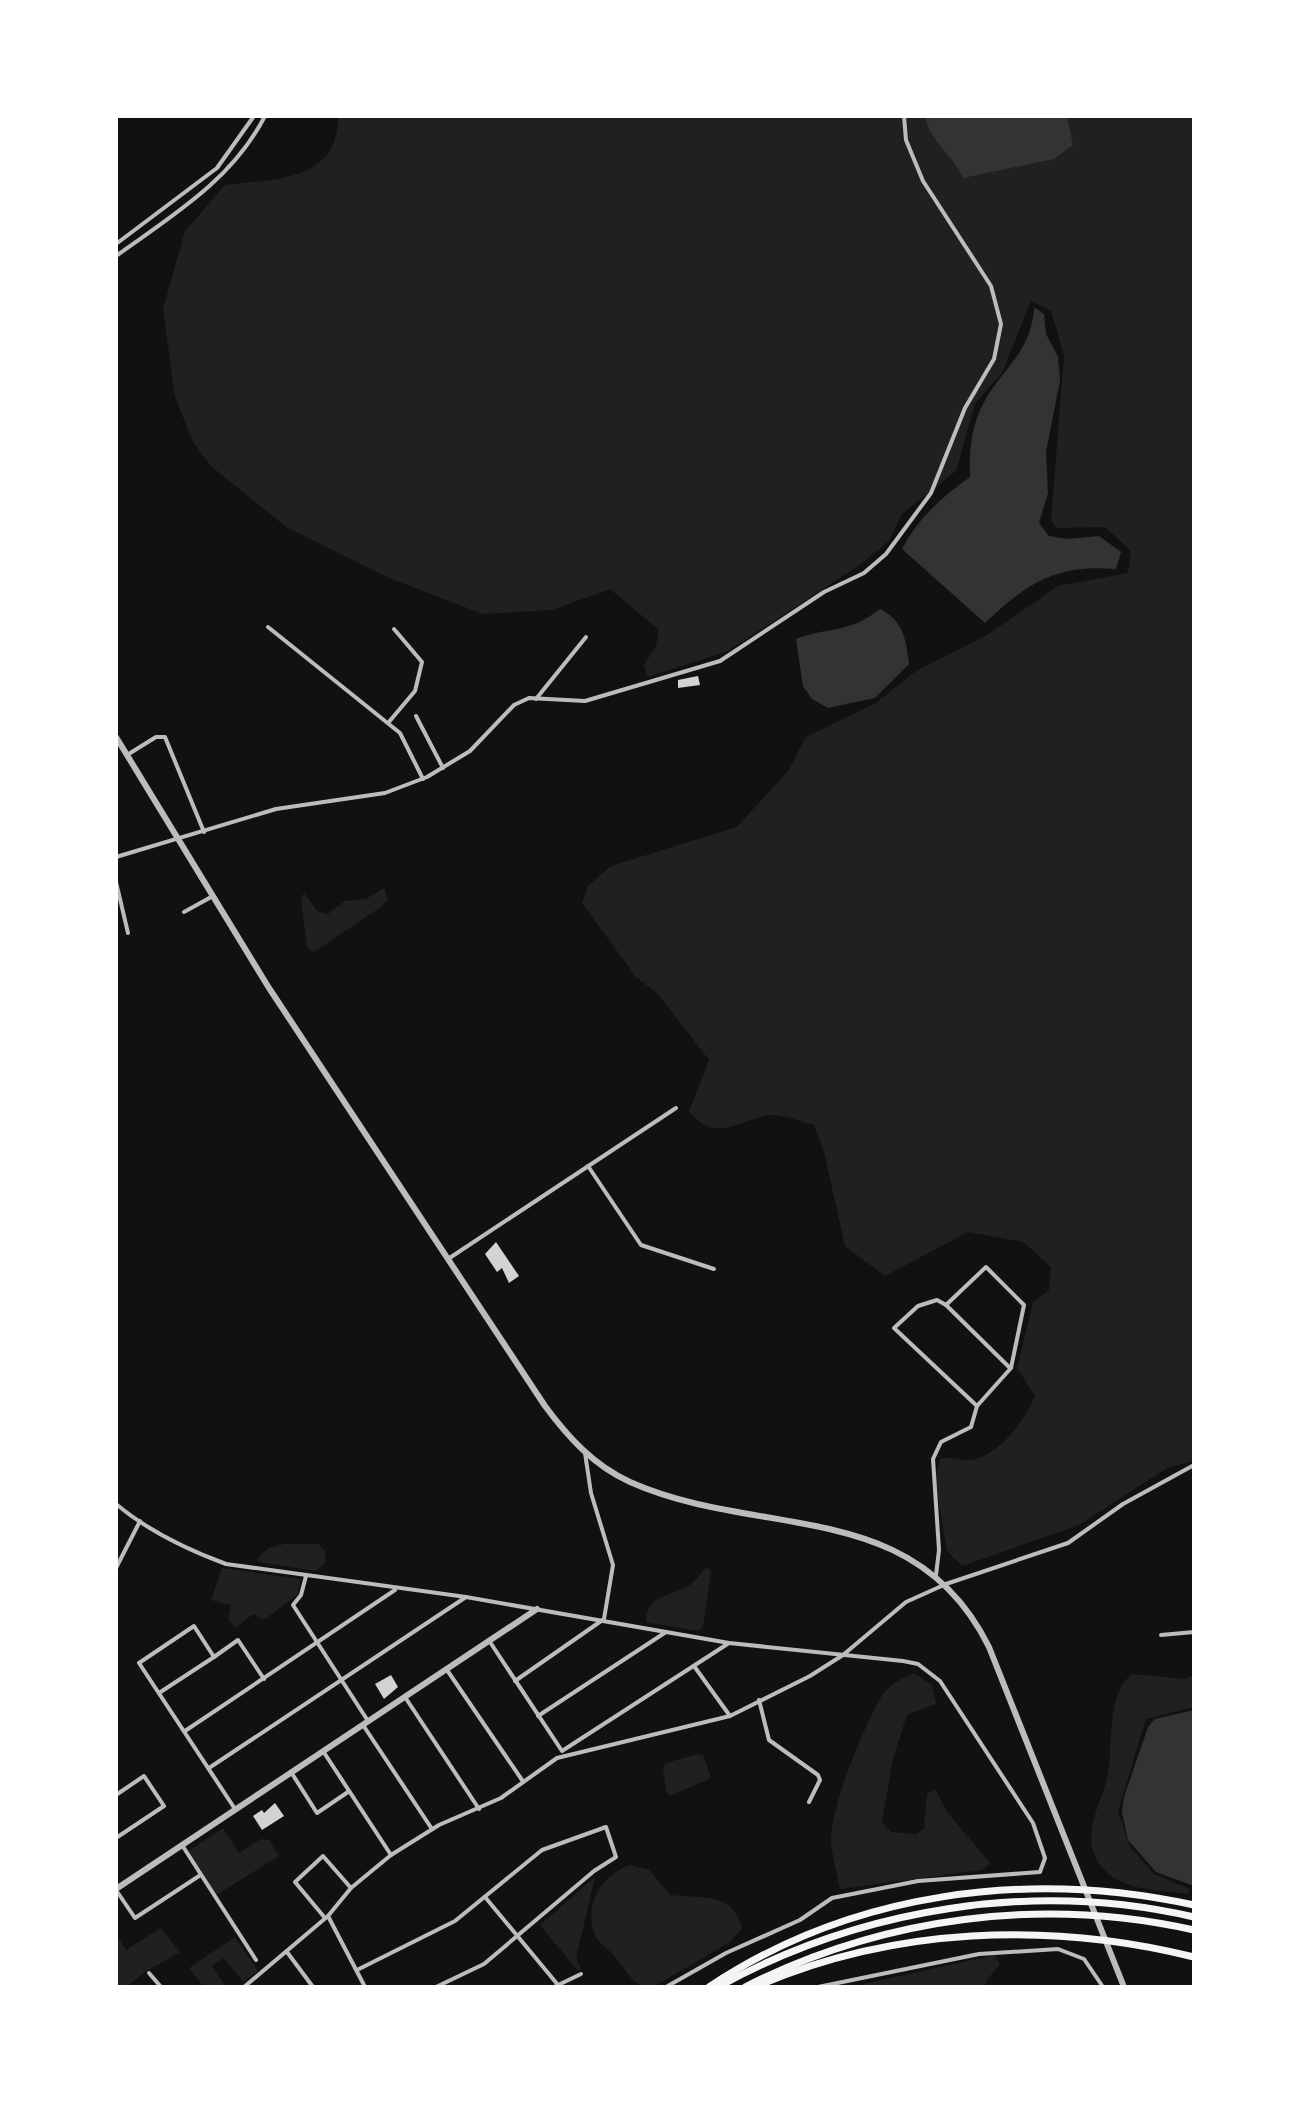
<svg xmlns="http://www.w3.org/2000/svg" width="1310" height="2103" viewBox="0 0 1310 2103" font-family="'Alegreya Sans',sans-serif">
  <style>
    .green { fill: #202020 }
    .water { fill: #333 }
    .building { fill: #d3d3d3 }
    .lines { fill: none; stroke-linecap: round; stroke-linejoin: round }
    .minor { stroke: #bcbcbc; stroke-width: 4 }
    .tertiary { stroke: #bcbcbc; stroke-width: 6 }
    .trunk { stroke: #f5f5f5; stroke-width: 7 }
  </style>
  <rect width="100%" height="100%" fill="#111"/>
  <g class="green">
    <path d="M338,116H1194V1461L1167,1468L1079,1525L962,1566L947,1551L935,1480L940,1459C951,1456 960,1461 970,1460C998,1457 1026,1419 1035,1396L1017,1368L1033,1302L1049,1290L1051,1267L1023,1242L968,1232L885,1276L845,1246L824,1152L814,1125C802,1122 783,1114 770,1115C736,1120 716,1145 689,1111L709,1060L659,995L636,977L582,903L588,886L611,866L737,827L788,771L806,737L876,703L916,671L987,635L1058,586L1128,573L1131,551L1105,527L1057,528L1051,521L1064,355L1051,311L1031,301L1003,371L975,404L956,471L902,514L889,541L858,566L728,651L648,677L644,665L656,646L659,630L610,589L552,610L483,614L389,578L286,527L211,466L193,442L175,397L163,309L185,231L225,185C274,179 339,182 338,116Z"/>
    <path d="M384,888L388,899L381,907L314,952L307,947L301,898L304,893L318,912L328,914L345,901L366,899Z"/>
    <path d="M284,1544H318L326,1552L324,1564L316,1571L258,1562L257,1558L269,1548Z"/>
    <path d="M707,1567L711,1571L703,1626L698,1631L646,1622C647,1593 669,1598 688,1586C696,1582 700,1572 707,1567Z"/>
    <path d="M222,1568L301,1579L297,1595L264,1620L253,1614L236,1628L228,1619L231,1605L211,1600Z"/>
    <path d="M914,1673L932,1685L936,1704L907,1715L893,1758L882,1822L891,1832L917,1834L924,1828L927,1794L935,1789L947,1812L990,1863L982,1870L840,1889C837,1873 832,1856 831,1840C830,1808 864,1727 880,1699C888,1685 900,1679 914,1673Z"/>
    <path d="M1132,1674L1186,1679L1194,1675V1707L1146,1719L1118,1811L1130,1847L1154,1874L1190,1889L1188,1894C1155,1889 1118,1892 1098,1862C1080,1834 1102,1803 1108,1774C1113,1746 1106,1694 1132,1674Z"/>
    <path d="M698,1754L704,1756L711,1778L670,1796L666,1791L663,1768L666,1763Z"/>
    <path d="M223,1828L239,1853L261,1839L269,1840L279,1856L216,1895L189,1851Z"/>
    <path d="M629,1865L649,1870L670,1895C701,1899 733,1891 742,1928L730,1942L653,1987C632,1987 628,1972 616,1958C610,1950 599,1944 595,1935C583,1904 602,1876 629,1865Z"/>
    <path d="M595,1877L576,1958L581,1969L578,1971L540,1925Z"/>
    <path d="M161,1928L180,1952L143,1973L127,1987H116V1934L126,1950Z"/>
    <path d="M235,1937L258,1971L243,1982L224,1958L212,1966L226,1987H204L189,1968Z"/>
    <path d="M995,1955L1000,1964L986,1981V1987H850Z"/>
  </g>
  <g class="water">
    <path d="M925,116H1067L1073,145L1054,159L963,178C952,154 930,142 925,116Z"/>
    <path d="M1034,307L1044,314L1046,334L1058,357L1060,380L1046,452L1048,493L1039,523L1049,536L1067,539L1099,536L1121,552L1116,569C1056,564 1027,583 985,623L902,549C919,517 941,498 970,477C969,452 971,427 983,404C1001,369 1032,353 1034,307Z"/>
    <path d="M880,609C904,621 906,640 909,664L875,698L828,708L812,699L803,686L796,639C831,626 848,634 880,609Z"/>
    <path d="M1194,1710V1886L1156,1872L1128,1840L1122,1812L1124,1797L1148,1727L1155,1719Z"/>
  </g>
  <g class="building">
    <path d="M698,676L700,685L678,688V680Z"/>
    <path d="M496,1242L519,1276L509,1283L502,1268L497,1272L485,1254Z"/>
    <path d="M391,1675L398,1687L384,1699L375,1684Z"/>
    <path d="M275,1803L284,1816L262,1830L253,1816L262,1810L264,1813Z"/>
  </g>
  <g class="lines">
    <g class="minor">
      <path d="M116,244L217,168L254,116"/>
      <path d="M116,256C173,215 232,180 265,116"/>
      <path d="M268,627L400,733L423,779"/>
      <path d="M536,699L586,637"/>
      <path d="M416,716L443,768"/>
      <path d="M388,723L415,691L422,662L394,629"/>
      <path d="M127,755L156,737H165L204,832"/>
      <path d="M116,857L276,809L385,793L427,777L470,751L514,705L529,698L585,701L720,661L824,592L864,573L886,554L931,493L965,408L994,359L1001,324L991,286L923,181L906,140L904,116"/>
      <path d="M116,882L128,933"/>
      <path d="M184,912L213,896"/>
      <path d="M588,1166L641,1245L714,1269"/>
      <path d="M448,1259L676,1108"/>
      <path d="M986,1267L1024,1305L1011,1368L977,1406L894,1328L918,1306L937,1300L946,1305Z"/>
      <path d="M946,1305L1010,1368"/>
      <path d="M116,1504C147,1530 188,1550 226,1564L466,1597L729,1643L903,1661L918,1664L940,1681L1033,1823L1045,1858L1040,1872L918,1881L832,1898L800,1920L726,1953L666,1987"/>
      <path d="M116,1568L140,1521"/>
      <path d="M936,1575L939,1550L933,1459L941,1442L971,1427L977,1406"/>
      <path d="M306,1576L301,1595L293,1605L368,1721"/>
      <path d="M1161,1635L1194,1632"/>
      <path d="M490,1642L562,1751L729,1643"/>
      <path d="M694,1666L730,1716"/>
      <path d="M447,1670L522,1780"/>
      <path d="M515,1681L604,1619L613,1565L591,1493L585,1453"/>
      <path d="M159,1693L214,1657"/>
      <path d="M405,1697L479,1809"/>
      <path d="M759,1700L769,1740L818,1775L820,1780L809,1802"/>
      <path d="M538,1716L666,1632"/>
      <path d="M363,1725L432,1829"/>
      <path d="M185,1731L395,1590"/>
      <path d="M323,1751L391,1855"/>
      <path d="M209,1768L466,1597"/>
      <path d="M291,1772L317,1813L348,1792"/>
      <path d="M116,1795L144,1776L164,1806L116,1838"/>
      <path d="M235,1809L139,1663L194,1626L214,1657L238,1640L264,1679"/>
      <path d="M182,1845L256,1960"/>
      <path d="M116,1890L135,1918L199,1876"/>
      <path d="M485,1897L558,1985"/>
      <path d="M328,1916L365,1987"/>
      <path d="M325,1918L295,1882L323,1856L351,1888"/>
      <path d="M287,1952L313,1987"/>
      <path d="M357,1970L455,1921L542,1850L606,1827L616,1857L594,1871L484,1964L436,1987"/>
      <path d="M149,1973L161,1987"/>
      <path d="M244,1987L328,1916L351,1888L391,1855L439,1825L501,1798L557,1758L730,1716L810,1676L843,1655L906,1602L946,1584L1068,1543L1123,1504L1194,1465"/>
      <path d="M554,1987L581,1974"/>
      <path d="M818,1987L979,1954L1058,1949L1084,1959L1103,1987"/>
    </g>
    <g class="tertiary">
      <path d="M116,737L269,988L545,1406C568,1437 593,1465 630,1482C760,1540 914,1495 989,1647L1124,1987"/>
      <path d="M116,1889L537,1609"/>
    </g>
    <g class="trunk">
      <path d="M709,1987C851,1892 1028,1869 1194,1905"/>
      <path d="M718,1987C861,1908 1034,1880 1194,1917"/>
      <path d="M745,1987C883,1917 1042,1896 1194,1930"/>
      <path d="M755,1987C892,1927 1049,1921 1194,1957"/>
    </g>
  </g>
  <rect width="1310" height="2103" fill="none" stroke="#ffffff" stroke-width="236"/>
</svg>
